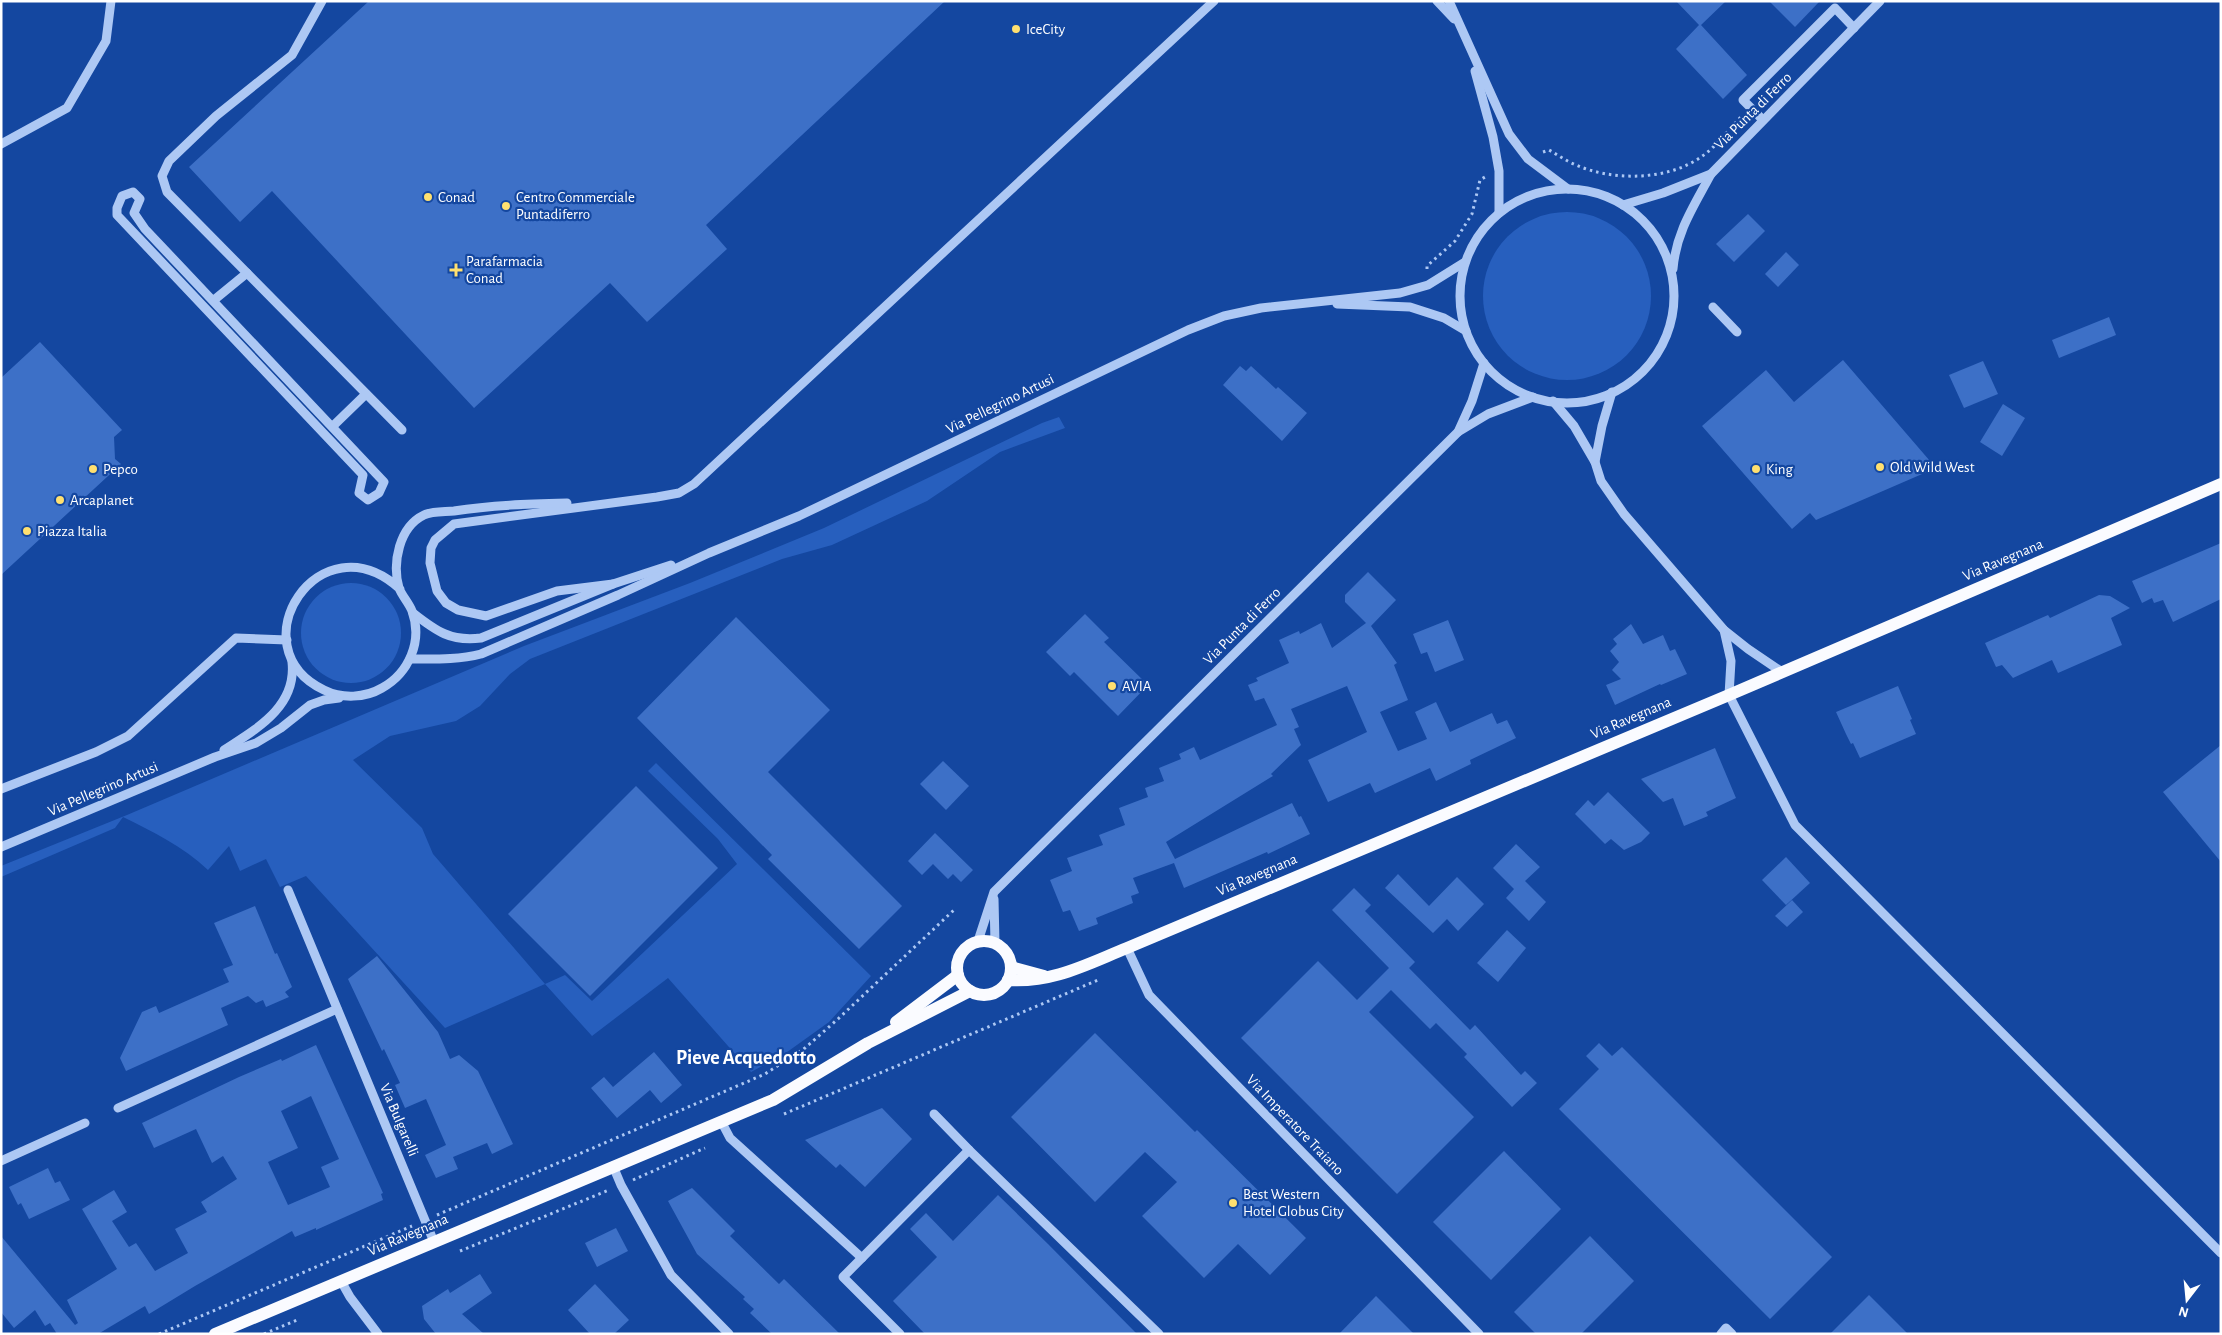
<svg xmlns="http://www.w3.org/2000/svg" width="2222" height="1335" viewBox="0 0 2222 1335" font-family="'Alegreya Sans',sans-serif">
  <style>
    .green { fill: #275fbe }
    .building { fill: #3d70c7; fill-rule: evenodd }
    .lines { fill: none; stroke-linecap: round; stroke-linejoin: round }
    .path { stroke: #adc8f4; stroke-width: 3; stroke-dasharray: 2.5 4; stroke-linecap: butt }
    .minor { stroke: #adc8f4; stroke-width: 9 }
    .major { stroke: #fafbff; stroke-width: 12 }
    .poi-dot { fill: #ffe070; stroke: #1447a0; stroke-width: 2 }
    .labels { text-anchor: middle; dominant-baseline: central; stroke-width: 4.5; stroke-linejoin: round; paint-order: stroke }
    .poi-label { font-size: 15px; fill: #fff; stroke: #1447a0; text-anchor: start }
    .street-label { font-size: 15px; fill: #fff; stroke: #1447a0 }
    .district-label { font-size: 20px; font-weight: bold; fill: #fff; stroke: #1447a0 }
  </style>
  <rect width="100%" height="100%" fill="#1447a0"/>
  <g class="green">
    <circle cx="1567" cy="296" r="84"/>
    <path d="M1059,417L1065,428L1000,452L927,501L832,545L782,559L530,659L510,674L480,706L456,721L390,736L353,760L422,828L433,854L545,984L565,975L592,1001L737,864L718,839L648,771L656,763L871,976L829,1022L783,1055L751,1072L668,978L592,1036L545,984L445,1028L306,876L280,887L266,859L240,871L229,846L208,870C183,846 153,832 123,817L115,828L1,877V866L122,817L127,815L524,646L690,583L824,528L1042,423Z"/>
    <circle cx="351" cy="633" r="50"/>
  </g>
  <g class="building">
    <path d="M369,1H945L706,225L727,249L647,322L610,283L474,408L272,191L240,222L189,167Z"/>
    <path d="M1676,1H1726L1701,25L1747,75L1723,99L1676,49L1699,25Z"/>
    <path d="M1769,1H1820L1795,27Z"/>
    <path d="M1748,214L1765,231L1734,262L1716,244Z"/>
    <path d="M1786,252L1799,265L1778,287L1765,274Z"/>
    <path d="M2109,317L2116,335L2059,358L2052,340Z"/>
    <path d="M40,342L122,430L114,437L115,459L121,464L1,575V378Z"/>
    <path d="M1843,360L1936,468L1816,520L1810,513L1792,529L1702,426L1766,370L1794,402Z"/>
    <path d="M1983,361L1998,394L1964,408L1949,375Z"/>
    <path d="M1240,366L1246,371L1251,366L1276,389L1278,387L1307,413L1282,441L1223,385Z"/>
    <path d="M2003,404L2025,418L2002,456L1980,442Z"/>
    <path d="M2221,543V599L2173,622L2163,600L2154,603L2152,598L2142,603L2132,581Z"/>
    <path d="M1368,572L1396,600L1371,626L1397,663L1394,665L1408,700L1380,712L1398,751L1427,739L1415,712L1436,702L1450,732L1492,713L1497,724L1507,720L1516,738L1470,760L1471,764L1436,781L1430,768L1375,793L1370,783L1328,802L1308,760L1367,732L1347,686L1291,709L1299,727L1294,729L1301,745L1271,774L1273,776L1166,842L1175,859L1292,803L1299,817L1301,816L1310,834L1268,854L1267,852L1184,888L1174,863L1133,878L1139,893L1131,896L1133,903L1096,918L1098,924L1079,931L1070,910L1063,912L1050,880L1072,871L1067,858L1103,845L1099,835L1125,825L1119,808L1148,797L1145,788L1164,781L1159,768L1181,759L1179,754L1194,747L1200,760L1277,725L1264,698L1255,701L1248,685L1258,681L1256,678L1289,663L1279,640L1299,631L1300,634L1321,623L1332,648L1366,623L1345,602V595Z"/>
    <path d="M2099,595L2110,596L2130,608L2111,618L2122,645L2058,673L2052,660L2013,678L2002,665L1996,667L1985,643L2048,615L2050,618Z"/>
    <path d="M1085,614L1109,638L1104,642L1148,685L1118,716L1074,672L1070,676L1046,652Z"/>
    <path d="M736,617L830,710L768,772L902,906L859,949L768,859L772,855L637,718Z"/>
    <path d="M1448,620L1464,660L1435,672L1427,652L1421,654L1413,634Z"/>
    <path d="M1631,624L1643,644L1663,635L1670,651L1675,649L1687,674L1661,685L1660,684L1615,705L1606,685L1621,679L1612,670L1619,662L1610,651L1617,644L1613,639Z"/>
    <path d="M1898,686L1912,719L1910,720L1916,734L1860,758L1853,743L1851,744L1846,734L1836,712Z"/>
    <path d="M2221,745V862L2163,792Z"/>
    <path d="M1715,748L1736,798L1706,812L1708,816L1684,826L1673,798L1663,802L1641,779Z"/>
    <path d="M943,761L969,786L946,810L920,784Z"/>
    <path d="M636,786L718,868L590,996L508,914Z"/>
    <path d="M1608,792L1650,833L1641,842L1624,850L1611,839L1605,844L1575,814L1588,800L1594,806Z"/>
    <path d="M935,833L973,870L961,882L953,874L948,879L933,864L922,875L908,861Z"/>
    <path d="M1516,844L1540,867L1525,881L1546,902L1529,921L1506,898L1514,889L1493,868Z"/>
    <path d="M1786,857L1810,883L1786,905L1762,880Z"/>
    <path d="M1398,874L1429,906L1457,877L1484,904L1458,931L1447,919L1433,933L1385,888Z"/>
    <path d="M1354,888L1371,905L1365,911L1415,962L1409,968L1470,1030L1475,1025L1521,1075L1525,1071L1537,1083L1512,1107L1464,1057L1467,1054L1436,1023L1430,1029L1391,990L1369,1012L1474,1117L1397,1194L1241,1038L1318,961L1357,1000L1389,968L1332,910Z"/>
    <path d="M1792,900L1803,912L1787,927L1775,916Z"/>
    <path d="M255,906L275,954L277,953L292,987L285,992L289,997L266,1007L263,1000L256,1003L248,996L221,1008L228,1025L126,1071L120,1058L142,1012L156,1006L159,1013L229,982L223,969L233,965L214,923Z"/>
    <path d="M1507,930L1526,948L1498,982L1477,963Z"/>
    <path d="M377,956L438,1032L450,1059L459,1055L478,1071L513,1144L492,1154L487,1143L453,1157L458,1169L436,1178L425,1155L446,1145L439,1129L426,1099L405,1108L395,1085L400,1083L384,1049L382,1051L348,979Z"/>
    <path d="M1095,1033L1195,1132L1197,1130L1306,1238L1270,1275L1238,1244L1204,1278L1142,1216L1177,1182L1145,1152L1095,1202L1011,1117Z"/>
    <path d="M1599,1043L1612,1056L1622,1047L1832,1257L1770,1319L1559,1109L1599,1069L1586,1056Z"/>
    <path d="M316,1045L383,1193L381,1194L383,1200L316,1230V1228L295,1237L292,1231L195,1286L149,1314L145,1306L98,1334H57L50,1323L45,1326L35,1310L14,1328L1,1312V1236L75,1325L78,1323L67,1300L117,1269L82,1209L114,1190L127,1212L112,1221L129,1247L136,1243L155,1271L188,1253L175,1229L207,1212L201,1202L237,1179L223,1156L212,1163L196,1129L154,1148L142,1123L239,1077L281,1059L282,1061ZM311,1096L339,1159L321,1167L330,1187L288,1205L268,1162L298,1148L281,1111Z"/>
    <path d="M654,1052L682,1085L661,1103L650,1090L617,1118L591,1088L604,1077L613,1087Z"/>
    <path d="M882,1108L912,1139L865,1187L840,1164L836,1168L805,1140Z"/>
    <path d="M1504,1151L1561,1209L1491,1280L1433,1222Z"/>
    <path d="M48,1168L55,1183L60,1181L70,1200L29,1219L21,1203L18,1205L9,1187Z"/>
    <path d="M692,1188L735,1231L730,1236L779,1284L784,1279L840,1334H772L750,1313L754,1309L743,1299L745,1297L697,1254L668,1201Z"/>
    <path d="M998,1195L1048,1244L1137,1334H925L893,1301L937,1257L910,1229L926,1213L953,1241Z"/>
    <path d="M616,1228L628,1251L597,1267L585,1243Z"/>
    <path d="M1590,1236L1634,1281L1581,1334H1536L1514,1312Z"/>
    <path d="M480,1274L492,1293L462,1314L484,1334H436L424,1319L422,1306L448,1289L450,1293Z"/>
    <path d="M595,1284L629,1320L614,1334H590L568,1310Z"/>
    <path d="M1869,1295L1908,1334H1830Z"/>
    <path d="M1376,1296L1414,1334H1339Z"/>
  </g>
  <g class="lines">
    <g class="path">
      <path d="M1543,152L1549,150C1558,155 1566,161 1576,165C1612,181 1667,181 1701,157C1716,147 1728,130 1741,117"/>
      <path d="M1427,269V266L1455,241L1472,214L1480,180L1485,177"/>
      <path d="M784,1114L1098,980"/>
      <path d="M633,1180L705,1148"/>
      <path d="M437,1215L765,1074L805,1048L838,1019L955,909"/>
      <path d="M460,1251L609,1190"/>
      <path d="M159,1334L412,1226"/>
      <path d="M264,1334L297,1320"/>
    </g>
    <g class="minor">
      <path d="M322,1L292,55L216,116L169,161L162,176L167,192L402,430"/>
      <path d="M1437,1L1454,19"/>
      <path d="M1449,1L1509,134L1528,159L1568,189"/>
      <path d="M1475,71L1493,137L1499,171V213"/>
      <path d="M1763,120L1743,100L1835,8L1854,28"/>
      <path d="M1,144L67,108L106,41L111,1"/>
      <circle cx="1567" cy="296" r="107"/>
      <path d="M133,192L140,199L134,213L145,229L384,482L379,493L368,500L359,493L363,475L117,215V208L122,196Z"/>
      <path d="M1623,205L1663,193L1711,174L1880,1"/>
      <path d="M1673,269C1676,232 1694,206 1711,174"/>
      <path d="M214,300L247,273"/>
      <path d="M1337,304L1410,307L1444,318L1466,331"/>
      <path d="M1713,307L1737,332"/>
      <path d="M1553,401L1574,426L1595,462L1601,481L1624,514L1724,630L1748,649L1782,672"/>
      <path d="M333,426L366,394"/>
      <path d="M1458,432L1488,414L1533,397"/>
      <path d="M1595,462L1602,426L1612,392"/>
      <path d="M613,584L557,591L486,616L458,610L446,603L437,591L430,563L431,548L435,540L454,524L657,497L679,493L694,484L1214,1"/>
      <path d="M400,589C320,516 235,647 324,690C342,699 365,698 382,688C409,673 423,641 412,611C409,603 402,596 399,588C392,563 399,527 424,515C432,511 445,512 454,511C491,505 529,504 567,503"/>
      <path d="M413,613C436,631 451,642 481,638L613,584L671,565"/>
      <path d="M1724,630L1731,661L1729,695L1795,825L2221,1253"/>
      <path d="M410,659C434,659 458,660 481,654L618,595L709,553L799,516L1188,330L1224,316L1261,308L1400,293L1428,285L1465,262"/>
      <path d="M224,750C256,729 297,707 292,662"/>
      <path d="M1,789L96,752L128,736L236,638L287,640"/>
      <path d="M1,847L215,757L256,743L281,728L310,705L324,700L339,698"/>
      <path d="M288,890L434,1242"/>
      <path d="M994,899L995,943"/>
      <path d="M978,941L994,892L1458,432L1472,401L1484,363"/>
      <path d="M1127,948L1149,995L1479,1334"/>
      <path d="M118,1108L337,1009"/>
      <path d="M934,1114L969,1150"/>
      <path d="M721,1121L730,1138L862,1258"/>
      <path d="M1,1161L85,1123"/>
      <path d="M613,1166L621,1185L671,1275L729,1334"/>
      <path d="M341,1281L350,1297L378,1334"/>
      <path d="M900,1334L843,1277L969,1150L1159,1334"/>
      <path d="M1721,1334L1726,1328L1732,1334"/>
    </g>
    <g class="major">
      <circle cx="984" cy="968" r="27"/>
      <path d="M1011,967L1044,976"/>
      <path d="M1008,980C1053,983 1087,964 1127,948L1729,695L2221,484"/>
      <path d="M896,1022L958,975"/>
      <path d="M215,1334L773,1100L868,1043L970,991"/>
    </g>
  </g>
  <g class="poi-dot">
    <circle cx="1016" cy="29" r="5"/>
    <circle cx="428" cy="197" r="5"/>
    <circle cx="506" cy="206" r="5"/>
    <path d="M453.5 262.5h5v5h5v5h-5v5h-5v-5h-5v-5h5z"/>
    <circle cx="1880" cy="467" r="5"/>
    <circle cx="93" cy="469" r="5"/>
    <circle cx="1756" cy="469" r="5"/>
    <circle cx="60" cy="500" r="5"/>
    <circle cx="27" cy="531" r="5"/>
    <circle cx="1112" cy="686" r="5"/>
    <circle cx="1233" cy="1203" r="5"/>
  </g>
  <g class="labels">
    <g class="poi-label">
      <text x="1026" y="29">IceCity</text>
      <text x="438" y="197">Conad</text>
      <text x="516" y="197">Centro Commerciale<tspan x="516" dy="17">Puntadiferro</tspan></text>
      <text x="466" y="261">Parafarmacia<tspan x="466" dy="17">Conad</tspan></text>
      <text x="1890" y="467">Old Wild West</text>
      <text x="103" y="469">Pepco</text>
      <text x="1766" y="469">King</text>
      <text x="70" y="500">Arcaplanet</text>
      <text x="37" y="531">Piazza Italia</text>
      <text x="1122" y="686">AVIA</text>
      <text x="1243" y="1194">Best Western<tspan x="1243" dy="17">Hotel Globus City</tspan></text>
    </g>
    <g class="street-label">
      <text transform="translate(1753 111) rotate(-45)">Via Punta di Ferro</text>
      <text transform="translate(1000 404) rotate(-26)">Via Pellegrino Artusi</text>
      <text transform="translate(2003 560) rotate(-23)">Via Ravegnana</text>
      <text transform="translate(1242 626) rotate(-45)">Via Punta di Ferro</text>
      <text transform="translate(1631 718) rotate(-23)">Via Ravegnana</text>
      <text transform="translate(103 789) rotate(-23)">Via Pellegrino Artusi</text>
      <text transform="translate(1257 875) rotate(-23)">Via Ravegnana</text>
      <text transform="translate(399 1120) rotate(67)">Via Bulgarelli</text>
      <text transform="translate(1295 1125) rotate(46)">Via Imperatore Traiano</text>
      <text transform="translate(408 1235) rotate(-23)">Via Ravegnana</text>
    </g>
    <g class="district-label">
      <text x="746" y="1058">Pieve Acquedotto</text>
    </g>
  </g>
  <rect width="2222" height="1335" fill="none" stroke="#ffffff" stroke-width="5"/>
  <g transform="translate(2187 1300) rotate(196)" stroke="#1447a0" stroke-width="4" paint-order="stroke">
  <path d="M0-4L9 19L0 12L-9 19Z" fill="#ffffff"/>
  <text y="-8" font-size="14" font-weight="bold" text-anchor="middle" fill="#ffffff">N</text>
  </g>
</svg>
